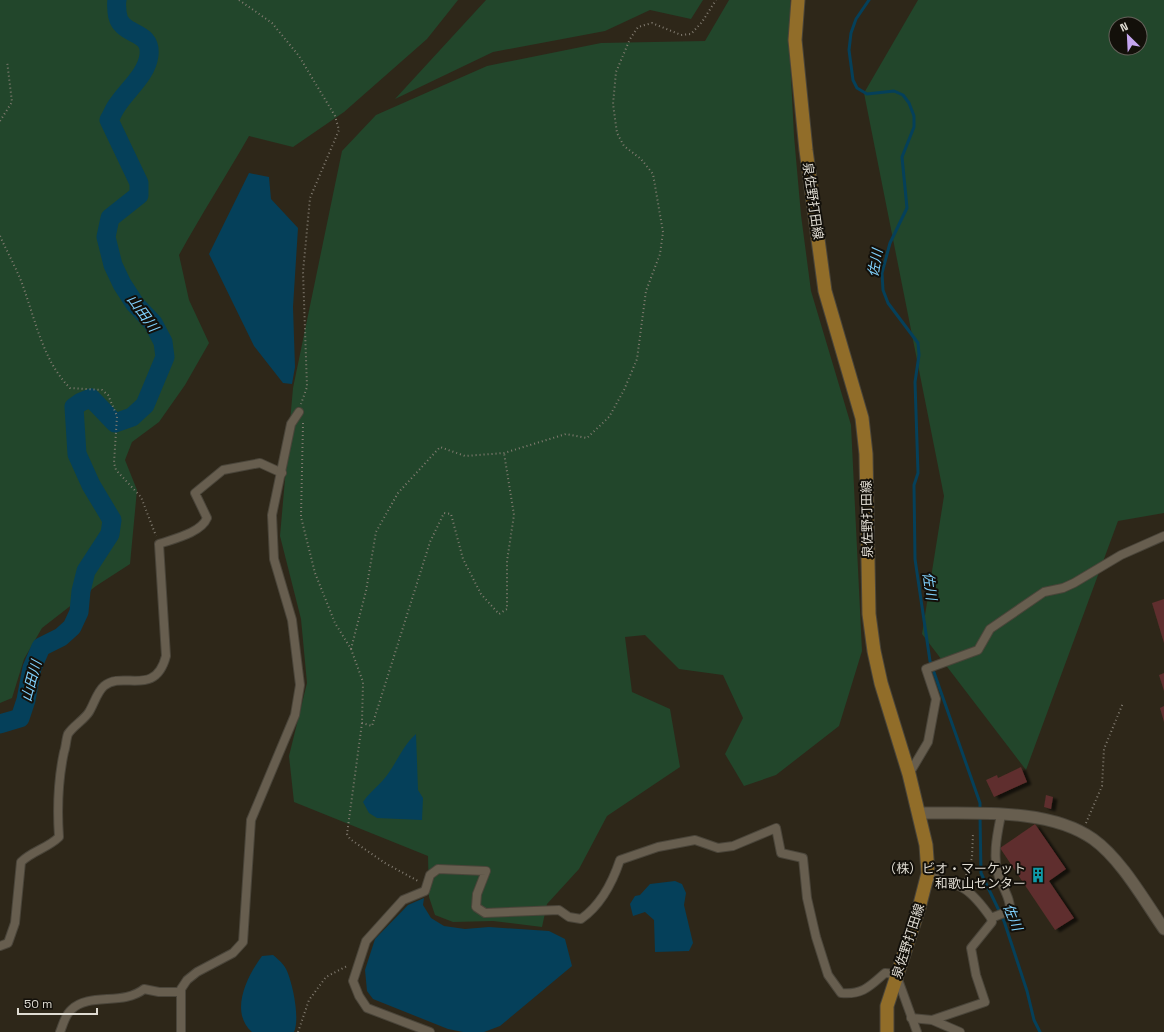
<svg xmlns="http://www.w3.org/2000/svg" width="1164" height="1032" viewBox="0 0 1164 1032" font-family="'Space Grotesk','Noto Sans JP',sans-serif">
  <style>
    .green { fill: #22462b; fill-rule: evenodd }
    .water { fill: #05405a }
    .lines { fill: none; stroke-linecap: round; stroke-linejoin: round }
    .stream { stroke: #05405a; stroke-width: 3 }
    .river { stroke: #05405a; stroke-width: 19 }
    .building { fill: #5e2e2d; filter: url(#shadow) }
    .street-casing { stroke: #4a453a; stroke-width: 10 }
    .secondary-casing { stroke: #4a453a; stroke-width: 13 }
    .primary-casing { stroke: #4a453a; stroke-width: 15 }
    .path { stroke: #827c71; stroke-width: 2; stroke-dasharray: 1 3; stroke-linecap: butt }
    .street { stroke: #675e4f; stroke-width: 8 }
    .secondary { stroke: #675e4f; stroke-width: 11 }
    .primary { stroke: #916d29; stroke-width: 13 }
    .labels { text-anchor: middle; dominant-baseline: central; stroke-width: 4; stroke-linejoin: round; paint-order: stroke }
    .street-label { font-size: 13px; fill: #dfdbd2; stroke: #13100a }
    .poi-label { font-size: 13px; fill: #dfdbd2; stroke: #13100a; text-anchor: end }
    .water-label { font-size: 14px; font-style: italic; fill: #80d1fd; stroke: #13100a }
  </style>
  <defs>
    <filter id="shadow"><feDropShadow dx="4.5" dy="2.5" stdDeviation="1" flood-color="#0009"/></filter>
  </defs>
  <rect width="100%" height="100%" fill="#2e2719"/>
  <g class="green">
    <path d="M0,0H458L427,39L344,112L293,147L249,136C226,176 201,215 179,255L189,300L209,343L185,385L159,422L132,442L125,460L137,490L130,564L96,586L42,628L24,659L12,698L0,703Z"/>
    <path d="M486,0H703L691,19L650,10L605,31L493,52L395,99Z"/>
    <path d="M729,0H790V59L794,136L801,215L811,291L851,425L862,651L839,726L776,775L744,786L725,754L743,718L723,675L679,669L645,635L625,637L632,692L670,709L680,767L607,816L579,869L547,904L542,927L493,921L453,922L435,915L429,897L428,856L294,802L289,756L307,683L301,619L280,536L293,388L342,151L376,115L487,66L601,43L705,41Z"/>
    <path d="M918,0H1164V513L1118,521L1026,770L922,634L944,496L864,93ZM1116,24H1140V48H1116Z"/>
  </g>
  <g class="water">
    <path d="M249,173L269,177L271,199L298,228L293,307L295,367L292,384L283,383L254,346L209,254Z"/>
    <path d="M416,734L418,790L423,798L422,820L377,818L369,813L363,802C369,793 377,787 384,779C396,765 402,746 416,734Z"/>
    <path d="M675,881L682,884L686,893L684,905L693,943L689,951L655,952L654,920L645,912L633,916L630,904L635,896L640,895L650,884Z"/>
    <path d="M424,898L423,905L431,918L444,926L465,929L489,927L549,931L565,939L572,966L500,1026L484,1032H463L448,1029L373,999L367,991L365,970L375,939L408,905Z"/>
    <path d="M273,955C279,960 284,964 287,971C293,985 300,1019 294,1032H252C229,1012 247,976 262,956Z"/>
  </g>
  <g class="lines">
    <g class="stream">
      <path d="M869,0L856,19L851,33L849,50L853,80L857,88L867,94L894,91L903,95L909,103L914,116V127L902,157L907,208L890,243L882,273L883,290L888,303L918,343L919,355L915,382L918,473L914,485L915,559L930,661L980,803V810"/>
      <path d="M980,816L981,873L1004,921L1027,991L1034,1020L1040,1032"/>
    </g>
    <path class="river" d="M0,724L20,718L26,700L32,668L41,647L61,637L72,627L79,612L81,591L86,571L110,534L112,520L91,485L77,454L74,407L81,402L91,398L115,423L132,417L145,405L165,357L163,342L153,323L135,304L122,284L113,265L106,237L110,218L139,195V183L109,120C112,115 114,109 118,104C128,89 147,74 149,55C152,28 119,38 117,12C117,8 116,4 117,0"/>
  </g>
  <g class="building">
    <path d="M1164,599V643L1152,603Z"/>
    <path d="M1164,673V691L1159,675Z"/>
    <path d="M1164,706V722L1160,708Z"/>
    <path d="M1021,767L1027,782L994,797L986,780L997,775L998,778Z"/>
    <path d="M1046,795L1053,797L1051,809L1044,807Z"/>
    <path d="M1035,824L1066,869L1049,881L1074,918L1055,930L1000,848Z"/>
  </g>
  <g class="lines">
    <g class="street-casing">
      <g id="street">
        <path d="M909,774L928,742L936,699L926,669L978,650L990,629L1044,592L1063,588L1074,583L1121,555L1164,536"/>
        <path d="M927,876C963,885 970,888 991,918L1009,911C1013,903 1002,886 999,877C992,857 997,835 1001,815"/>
        <path d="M0,946L8,943L15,923L21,862C32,851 48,848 59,837C57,808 58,780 64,752C66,747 66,739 68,734C73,726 84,720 89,712C94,704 97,692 104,686C123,670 155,698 166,656L159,544C173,539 201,533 207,518L195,493L223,470L260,463L282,473"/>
        <path d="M911,1018L932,1020L960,1032"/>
        <path d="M932,1020L985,1002L976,975L971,948L992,922L991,918"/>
        <path d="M60,1032C63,1025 65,1015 71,1010C89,992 123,1006 144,989L159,992H181"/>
        <path d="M181,1032V989L187,980L197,972L233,953L243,942L251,820L295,715L300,685L292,620L274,559L272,515L291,424L299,412"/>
        <path d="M430,1032L367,1008L359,996L353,981L366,941L403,900L425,891L430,875L438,869L486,871L477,894L476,907L485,913L559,910L569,917L581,919C601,905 612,884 620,860L658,847L695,840L718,848L733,846L776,828L781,853L803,858L807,898L816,937L828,975L841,993C863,995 870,986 885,973L896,974L917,1032"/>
      </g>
    </g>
    <g class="secondary-casing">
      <path id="secondary" d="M920,813C972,814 1048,807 1093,839C1121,859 1144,900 1164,929"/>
    </g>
    <g class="primary-casing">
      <path id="primary" d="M798,0L795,40L806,150L825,291L862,418L866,454L869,614L874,651L881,683L909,774L926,845L928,873L919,908L887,1006V1032"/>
    </g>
    <g class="path">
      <path d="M239,0L272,23L299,56L335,116L339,130L310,198L303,272L307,387L301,404"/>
      <path d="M0,121L12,102L7,61"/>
      <path d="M0,236C8,254 18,271 24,289C36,323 44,362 70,388L102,390L108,395L117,416L114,463L116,470L141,497L156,536"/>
      <path d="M303,423L301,517L315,573L335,623L351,649L363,682L362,723L372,726L430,542L444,513L451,514L463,559L481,594L499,614L507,609V561L514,515L504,453"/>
      <path d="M351,649L366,591L376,532L398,493L440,447L465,456L504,453L566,434L587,438L609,417L624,390L637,359L646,291L660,254L663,232L653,174L641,159L624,146L617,133L613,104L616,72L630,39L638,27L652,23L681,35L691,34L702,22L716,0"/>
      <path d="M362,723L347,834L350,839L385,863L418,881"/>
      <path d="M1086,823L1102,786L1104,749L1123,703"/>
      <path d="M965,879L972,858L973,833"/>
      <path d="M298,1032L309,1000L326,977L347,966"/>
    </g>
    <use href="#street" class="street"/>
    <use href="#secondary" class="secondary"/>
    <use href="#primary" class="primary"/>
  </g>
  <defs>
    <g id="building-bare" transform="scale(1.2)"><path d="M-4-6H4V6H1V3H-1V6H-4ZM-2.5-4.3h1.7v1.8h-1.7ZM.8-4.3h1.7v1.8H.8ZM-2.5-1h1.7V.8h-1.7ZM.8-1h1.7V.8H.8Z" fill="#0f9aa8" stroke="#13100a" stroke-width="2.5" paint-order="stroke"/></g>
  </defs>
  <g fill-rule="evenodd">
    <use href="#building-bare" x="1038" y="875"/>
  </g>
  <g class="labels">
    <g class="street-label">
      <text transform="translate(813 201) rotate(82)">泉佐野打田線</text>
      <text transform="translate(867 519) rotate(-91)">泉佐野打田線</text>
      <text transform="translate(908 941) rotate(-72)">泉佐野打田線</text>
    </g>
    <g class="poi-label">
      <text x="1026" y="868">（株）ビオ・マーケット<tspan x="1026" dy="15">和歌山センター</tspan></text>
    </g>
    <g class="water-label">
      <text transform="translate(875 263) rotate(-80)">佐川</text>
      <text transform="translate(143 313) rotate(54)">山田川</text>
      <text transform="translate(930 586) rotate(82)">佐川</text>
      <text transform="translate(31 681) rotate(-75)">山田川</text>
      <text transform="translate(1013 917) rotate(68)">佐川</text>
    </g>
  </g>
  <g transform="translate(1128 36) rotate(336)"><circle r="19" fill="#13100a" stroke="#65615a"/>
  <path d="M0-3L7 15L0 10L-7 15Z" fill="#c5a6f0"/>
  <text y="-6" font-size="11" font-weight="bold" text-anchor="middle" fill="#dfdbd2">N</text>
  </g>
  <path d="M18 1008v6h79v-6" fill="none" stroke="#dfdbd2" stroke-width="2"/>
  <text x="24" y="1008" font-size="12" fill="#dfdbd2" stroke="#13100a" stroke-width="3" paint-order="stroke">50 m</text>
</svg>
